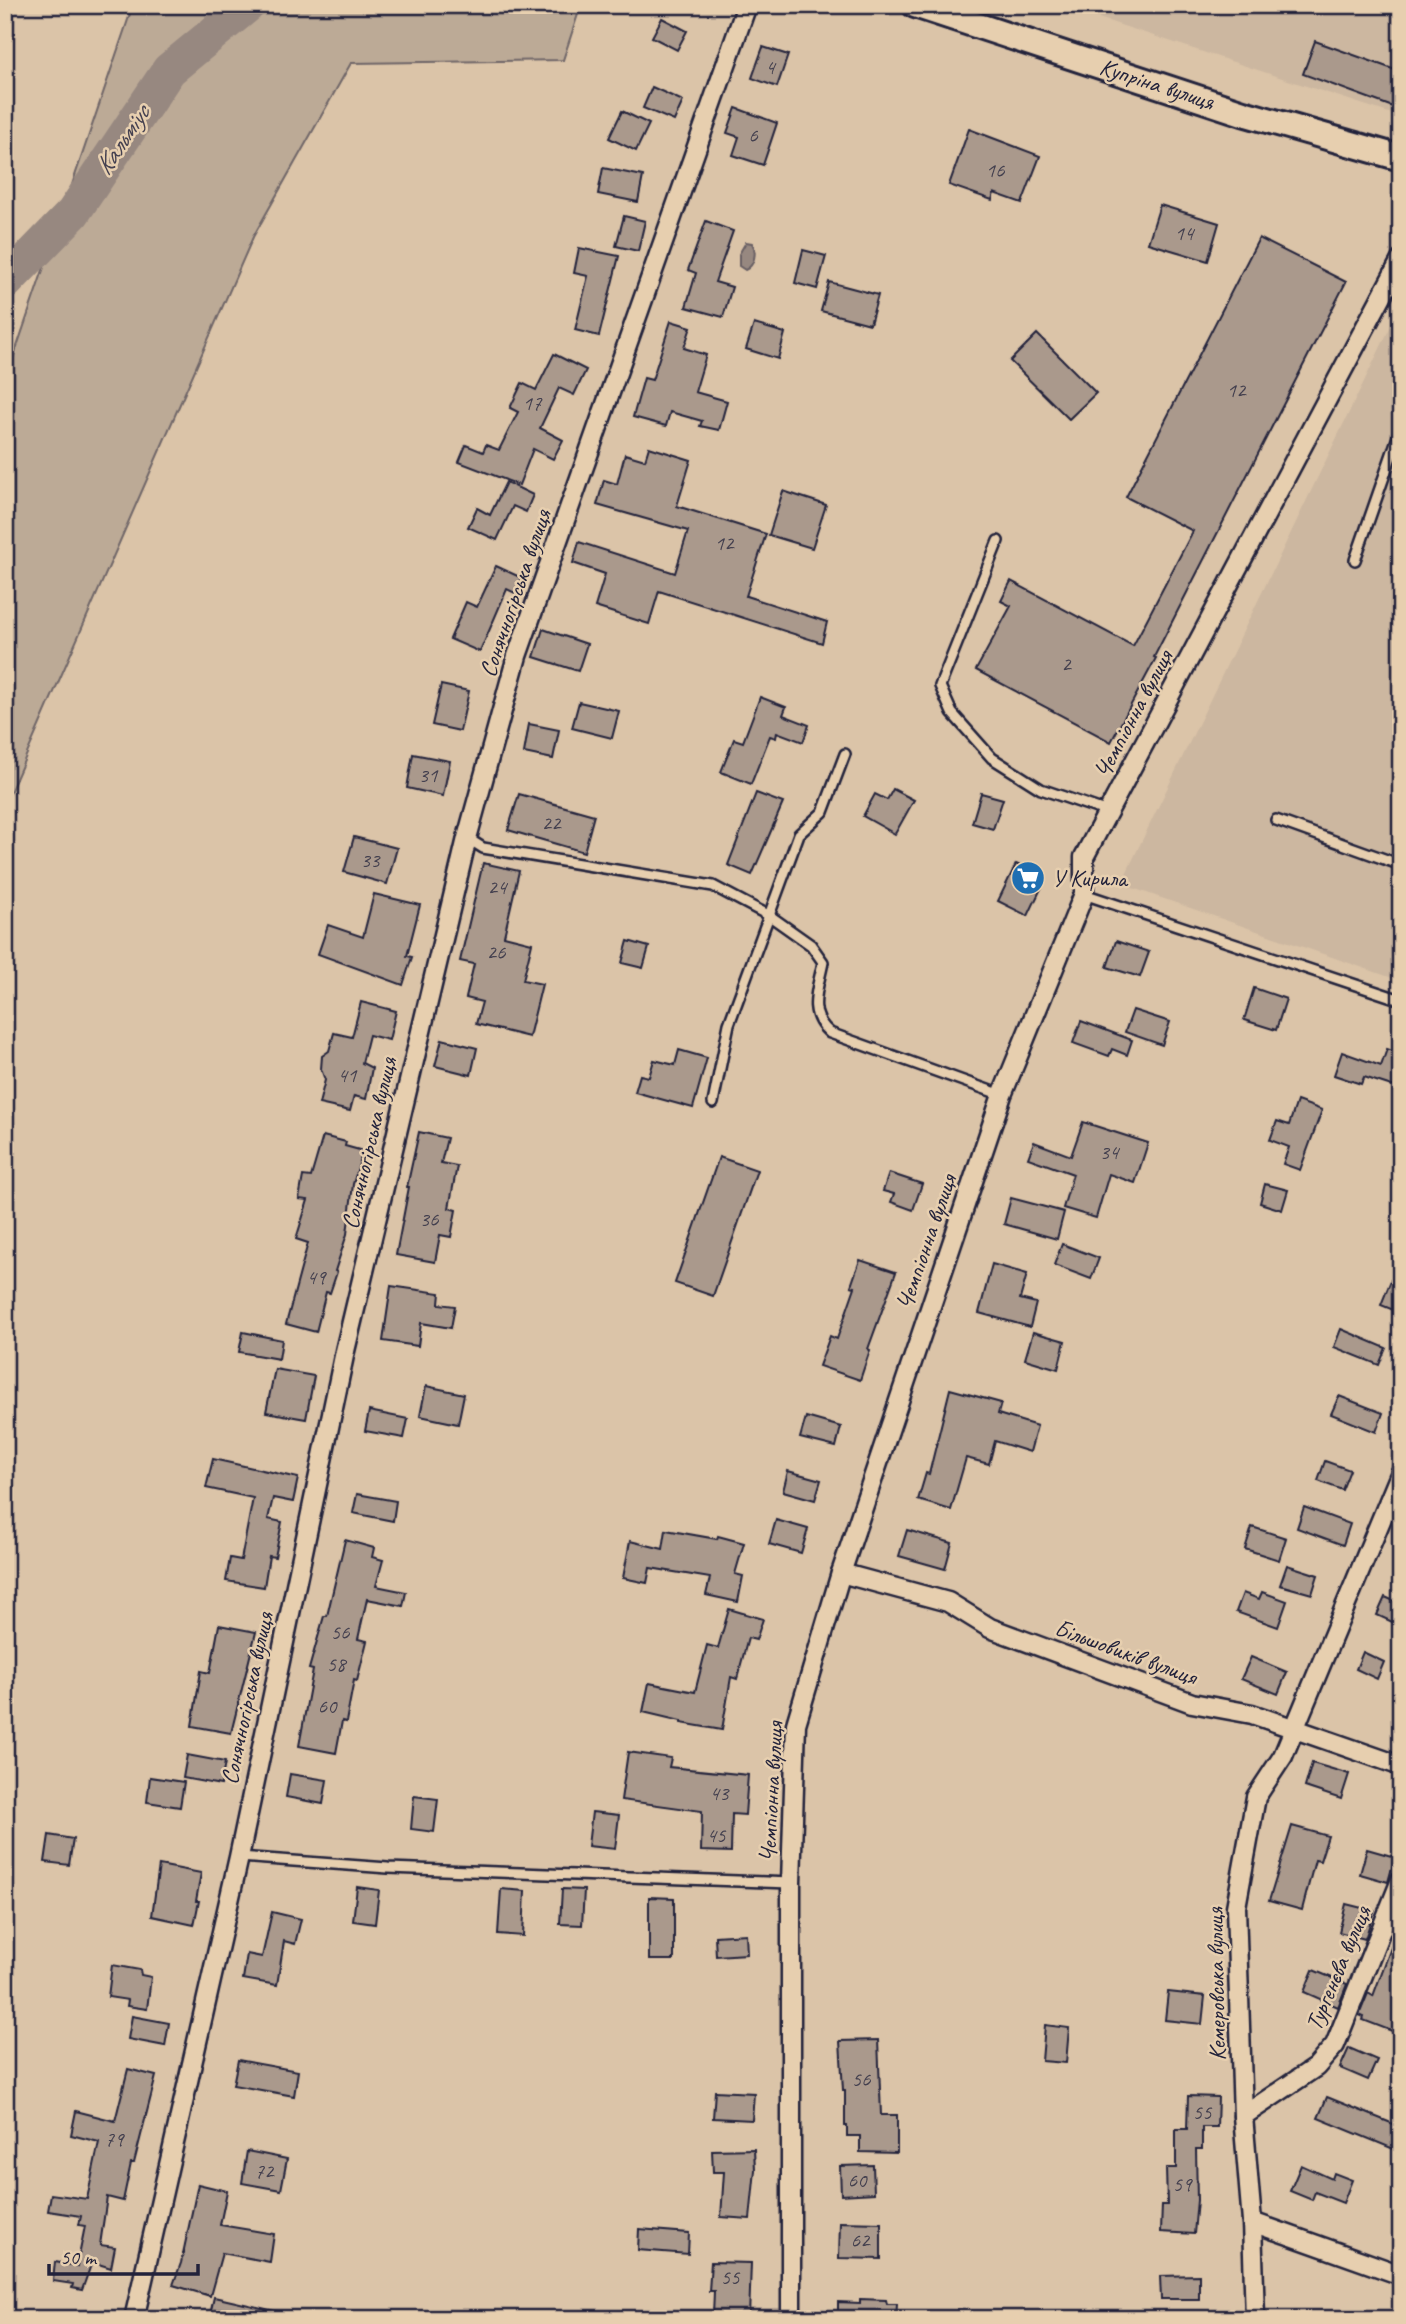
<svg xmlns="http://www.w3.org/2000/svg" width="1406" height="2324" viewBox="0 0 1406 2324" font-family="Caveat,sans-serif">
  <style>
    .built { fill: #ccb7a0 }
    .green { fill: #bcaa96; stroke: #6f6668; stroke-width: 2 }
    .water { fill: #978880; stroke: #685f64; stroke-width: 2 }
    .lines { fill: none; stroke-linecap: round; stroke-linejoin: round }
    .river { stroke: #978880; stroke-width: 35 }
    .building { fill: #aa998c; stroke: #22223b; stroke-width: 2 }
    .service-casing { stroke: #22223b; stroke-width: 14 }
    .minor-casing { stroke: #22223b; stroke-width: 23 }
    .secondary-casing { stroke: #22223b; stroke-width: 30 }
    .service { stroke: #e7cfaf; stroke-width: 9 }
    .minor { stroke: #e7cfaf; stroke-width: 18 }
    .secondary { stroke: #e7cfaf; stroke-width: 24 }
    .labels { text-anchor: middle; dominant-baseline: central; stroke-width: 5; stroke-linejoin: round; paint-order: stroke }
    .number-label { font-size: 21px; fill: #44404f }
    .street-label { font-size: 24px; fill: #22223b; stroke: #e7cfaf }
    .poi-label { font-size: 24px; fill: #22223b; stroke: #e7cfaf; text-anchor: start }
    .water-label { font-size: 26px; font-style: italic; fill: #454150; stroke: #e7cfaf }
  </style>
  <rect width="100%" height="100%" fill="#dbc4a8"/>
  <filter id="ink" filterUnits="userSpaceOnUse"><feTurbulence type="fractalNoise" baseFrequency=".0143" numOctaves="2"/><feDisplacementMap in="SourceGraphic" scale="14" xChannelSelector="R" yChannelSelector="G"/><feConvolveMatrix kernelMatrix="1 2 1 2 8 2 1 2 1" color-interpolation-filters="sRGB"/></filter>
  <g filter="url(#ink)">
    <g class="built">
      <path d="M1059,5H1401V117Z"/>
      <path d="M1401,305V981L1121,884Z"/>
    </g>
    <path class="green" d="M133,5H581L563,60L351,63L253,237L5,804V382Z"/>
    <path class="water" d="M746,242L752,243C757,251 755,266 745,270L739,266V254Z"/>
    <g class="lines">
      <path class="river" d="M5,283L73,213L169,70L248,5"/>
    </g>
    <g class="building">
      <path d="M662,18L687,31L677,50L652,37Z"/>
      <path d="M1315,41L1401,72V110L1303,74Z"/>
      <path d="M763,47L788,55L777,87L752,78Z"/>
      <path d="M652,87L683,101L674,121L643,108Z"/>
      <path d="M736,108L777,123L763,165L733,155L739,137L727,133Z"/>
      <path d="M622,111L649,124L636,151L609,138Z"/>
      <path d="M969,129L1040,156L1022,203L994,193L992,200L949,185Z"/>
      <path d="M603,168L643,176L638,202L598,194Z"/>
      <path d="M1160,205L1219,223L1208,261L1148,243Z"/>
      <path d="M624,216L645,221L638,251L616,246Z"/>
      <path d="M706,221L733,231L715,282L732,287L723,317L686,307L696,273L688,270Z"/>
      <path d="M1259,238L1346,282L1154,657L1156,658L1111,742L976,670L1011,606L1001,601L1011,581L1133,646L1193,531L1126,497Z"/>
      <path d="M579,248L619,256L599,336L575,330L588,276L574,273Z"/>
      <path d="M803,250L826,256L817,289L795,283Z"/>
      <path d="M829,282L878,295L870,324L821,311Z"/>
      <path d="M671,321L691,327L684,348L706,355L695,392L727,401L719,430L700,426L702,421L670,412L666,426L633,417L644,378L652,380Z"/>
      <path d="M754,324L785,333L778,359L746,349Z"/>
      <path d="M1037,334L1096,393L1069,419L1010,361Z"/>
      <path d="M554,354L586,370L574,395L559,388L540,428L563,440L553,459L533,449L519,485L459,462L466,445L483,452L486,445L499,450L518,412L510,408L522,383L536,390Z"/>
      <path d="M649,447L691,460L677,506L766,534L746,596L827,622L822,643L659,591L649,624L595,607L605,574L573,563L579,542L675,573L688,531L597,505L604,480L617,484L625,454L645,460Z"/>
      <path d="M506,482L533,495L526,512L513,506L497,540L468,527L477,508L490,515Z"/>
      <path d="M783,491L826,505L812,548L769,535Z"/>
      <path d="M496,566L522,578L515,593L507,589L480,652L450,639L466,602L477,607Z"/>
      <path d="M543,629L587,644L578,671L534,657Z"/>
      <path d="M441,685L469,691L460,731L432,725Z"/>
      <path d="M760,697L786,707L783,715L809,725L803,742L777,732L776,738L770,736L751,784L721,772L734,739L743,742Z"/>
      <path d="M579,702L619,711L612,738L572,728Z"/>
      <path d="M529,724L559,730L553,759L524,753Z"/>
      <path d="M413,754L450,761L443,796L407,788Z"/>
      <path d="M893,789L914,800L895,834L863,816L875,794L887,800Z"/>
      <path d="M756,793L783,803L752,875L728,865Z"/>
      <path d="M981,793L1003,799L993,829L972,823Z"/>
      <path d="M519,794L594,815L584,852L508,830Z"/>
      <path d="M354,837L397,848L387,884L344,872Z"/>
      <path d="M483,863L519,871L504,936L532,943L523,980L542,984L529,1037L476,1024L482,1002L466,998L474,964L460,961Z"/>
      <path d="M1016,864L1046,878L1028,916L998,901Z"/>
      <path d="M374,894L420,905L407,956L412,957L403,985L318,954L328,925L363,937Z"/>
      <path d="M628,941L649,947L643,968L622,963Z"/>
      <path d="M1116,941L1149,952L1140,977L1107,967Z"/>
      <path d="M1254,988L1286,999L1276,1030L1244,1020Z"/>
      <path d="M361,1002L396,1011L389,1040L369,1035L362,1063L372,1068L366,1099L354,1096L350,1111L319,1104L325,1080L321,1069L322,1056L329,1051L334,1033L352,1037Z"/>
      <path d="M1133,1010L1170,1022L1162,1045L1125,1032Z"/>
      <path d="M1081,1021L1132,1040L1127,1055L1112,1049L1109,1056L1073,1043Z"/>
      <path d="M442,1039L477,1048L471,1075L435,1066Z"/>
      <path d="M1387,1049L1401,1054V1089L1364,1077L1361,1084L1334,1075L1342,1052L1381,1066Z"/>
      <path d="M679,1050L707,1058L693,1108L635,1092L640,1075L649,1077L654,1060L675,1065Z"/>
      <path d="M1297,1101L1322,1110L1300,1170L1283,1164L1289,1147L1270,1140L1277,1121L1289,1125Z"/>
      <path d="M1083,1122L1148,1143L1135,1183L1109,1174L1096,1218L1063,1208L1073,1174L1028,1158L1034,1142L1071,1156Z"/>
      <path d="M419,1132L447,1138L441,1163L457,1166L449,1208L456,1210L451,1237L440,1235L435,1262L396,1255L409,1187H407Z"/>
      <path d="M323,1136L346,1142L345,1146L363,1151L353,1184L347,1234L335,1271L337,1272L330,1293L326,1292L316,1332L286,1324L308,1243L296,1239L308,1200L299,1199L303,1176L311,1177Z"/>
      <path d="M719,1157L757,1170L713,1296L675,1283Z"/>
      <path d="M889,1173L922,1184L913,1210L891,1202L894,1194L883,1191Z"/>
      <path d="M1265,1184L1288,1190L1282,1210L1260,1203Z"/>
      <path d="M1011,1198L1064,1212L1057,1239L1004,1224Z"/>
      <path d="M1062,1244L1099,1258L1091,1279L1054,1265Z"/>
      <path d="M1400,1258H1401V1313L1381,1305Z"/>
      <path d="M860,1260L896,1272L868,1349L870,1350L860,1380L819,1366L830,1336L837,1339L855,1287L851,1286Z"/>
      <path d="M992,1264L1027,1274L1020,1299L1036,1303L1030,1327L979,1313Z"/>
      <path d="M391,1286L440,1293L439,1304L455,1306L451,1328L421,1323L418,1346L383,1341Z"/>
      <path d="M1341,1329L1386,1348L1379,1365L1334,1347Z"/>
      <path d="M243,1332L282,1340L279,1359L239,1352Z"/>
      <path d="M1033,1332L1065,1341L1058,1369L1025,1359Z"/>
      <path d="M275,1369L314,1376L306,1419L266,1412Z"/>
      <path d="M426,1386L464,1394L458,1424L420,1416Z"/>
      <path d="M950,1389L1001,1403L998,1414L1037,1426L1030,1452L995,1441L989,1464L966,1458L951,1510L918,1500L926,1473L929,1474Z"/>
      <path d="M1339,1396L1383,1413L1376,1432L1331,1414Z"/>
      <path d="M369,1411L408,1419L404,1438L365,1431Z"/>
      <path d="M806,1417L841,1427L836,1447L800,1438Z"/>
      <path d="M213,1459L298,1478L293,1502L273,1498L268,1519L282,1522L275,1557L269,1556L264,1587L226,1581L230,1558L241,1560L253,1498L206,1488Z"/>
      <path d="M1325,1461L1350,1470L1342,1490L1318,1481Z"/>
      <path d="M788,1471L821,1480L815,1500L783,1491Z"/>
      <path d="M357,1494L396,1501L393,1521L353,1513Z"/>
      <path d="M1304,1507L1350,1524L1343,1545L1297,1528Z"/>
      <path d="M776,1520L808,1529L801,1553L769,1544Z"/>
      <path d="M1252,1527L1286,1538L1279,1560L1245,1549Z"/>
      <path d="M666,1530L717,1539L718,1536L744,1543L735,1574L743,1576L738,1602L706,1595L710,1578L650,1568L647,1583L623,1578L630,1541L663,1549Z"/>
      <path d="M907,1530L952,1543L945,1569L899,1556Z"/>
      <path d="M345,1540L374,1548L372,1557L383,1560L376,1586L406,1592L403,1606L367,1599L358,1639L367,1641L357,1681L354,1680L346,1722L342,1721L336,1753L299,1746L313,1670L309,1669L324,1616H327Z"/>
      <path d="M1287,1565L1318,1575L1312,1594L1280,1585Z"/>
      <path d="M1262,1592L1287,1601L1278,1627L1236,1612L1243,1593L1259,1599Z"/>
      <path d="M1385,1597L1401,1604V1626L1377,1615Z"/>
      <path d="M729,1609L763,1619L756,1640L748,1638L737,1679L731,1677L722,1730L681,1723V1721L643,1712L649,1683L695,1692L707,1645L718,1648Z"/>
      <path d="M219,1625L256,1632L231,1733L192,1726L201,1671L210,1673Z"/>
      <path d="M1363,1652L1384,1662L1377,1679L1356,1669Z"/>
      <path d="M1251,1657L1287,1672L1278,1694L1241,1679Z"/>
      <path d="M628,1752L671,1758L669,1767L748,1775L745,1815L732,1814L731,1852L701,1851L702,1811L621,1800Z"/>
      <path d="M187,1755L225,1762L221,1785L183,1778Z"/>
      <path d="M1312,1763L1349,1774L1341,1799L1305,1787Z"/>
      <path d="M290,1774L327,1780L323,1804L286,1797Z"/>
      <path d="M150,1777L184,1782L180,1807L147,1802Z"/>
      <path d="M414,1796L438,1799L434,1832L411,1829Z"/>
      <path d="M592,1812L619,1815L615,1849L588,1846Z"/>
      <path d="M1292,1826L1328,1836L1320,1861L1315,1860L1302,1910L1269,1901Z"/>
      <path d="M49,1835L73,1839L69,1865L45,1862Z"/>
      <path d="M1367,1849L1395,1857L1388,1882L1360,1874Z"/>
      <path d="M159,1865L201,1873L196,1901H199L194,1925L152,1916Z"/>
      <path d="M357,1887L379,1890L375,1924L353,1921Z"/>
      <path d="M501,1889L525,1891L523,1936L498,1934Z"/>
      <path d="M562,1889L584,1890L582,1925L560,1924Z"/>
      <path d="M649,1897L674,1898V1960H649Z"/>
      <path d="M1346,1904L1374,1911L1365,1939L1339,1932Z"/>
      <path d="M272,1912L301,1919L295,1944L284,1941L277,1985L243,1979L247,1954L262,1957Z"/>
      <path d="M1399,1926L1401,2023L1397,2033L1363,2020L1364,2017L1359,2015L1368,1993L1373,1996Z"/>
      <path d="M746,1934L747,1954L716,1956L715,1936Z"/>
      <path d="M112,1965L140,1970L141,1975L151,1977L147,2009L127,2006L128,2000L108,1997Z"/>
      <path d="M1313,1970L1347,1984L1338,2007L1304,1992Z"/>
      <path d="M1168,1992L1205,1996L1202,2024L1165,2020Z"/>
      <path d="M132,2016L169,2023L165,2046L128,2039Z"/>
      <path d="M1045,2025L1069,2028L1066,2063L1042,2061Z"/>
      <path d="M878,2040L881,2115H897V2153L860,2152V2136H847V2126H845V2090H843L840,2041Z"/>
      <path d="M1349,2048L1377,2060L1368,2080L1340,2068Z"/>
      <path d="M238,2060L298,2071L294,2096L233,2085Z"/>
      <path d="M128,2069L156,2076L134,2163H131L123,2201L107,2197L100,2245L115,2247L111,2268L92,2262L82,2290L72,2288L73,2284L53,2281L55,2262L77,2266L85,2226L79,2225L81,2216L48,2211L51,2194L87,2199L99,2142L71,2135L76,2111L115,2121Z"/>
      <path d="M715,2091L754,2093L752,2120L713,2118Z"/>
      <path d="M1188,2096L1218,2097L1217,2127H1202V2149H1196L1197,2200L1194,2234L1161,2232L1162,2205H1167L1166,2168H1176V2129H1187Z"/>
      <path d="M1327,2097L1401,2127V2152L1318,2118Z"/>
      <path d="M754,2149L755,2170L750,2219L721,2217L724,2172H713L712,2150Z"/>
      <path d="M247,2151L287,2159L281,2190L242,2183Z"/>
      <path d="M873,2165L874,2193L841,2195L840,2166Z"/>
      <path d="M1301,2165L1332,2179L1334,2173L1352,2180L1343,2203L1315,2192L1312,2200L1290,2191Z"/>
      <path d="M198,2184L227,2191L220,2225L274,2234L270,2262L222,2253L210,2296L173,2285L181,2263Z"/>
      <path d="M840,2222L881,2223V2259L839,2258Z"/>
      <path d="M639,2229L689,2233L688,2254L638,2250Z"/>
      <path d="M711,2262L751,2263L749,2317L713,2316L714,2291H709Z"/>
      <path d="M1199,2275V2299H1161L1160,2276Z"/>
      <path d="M214,2297L279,2312V2319H209Z"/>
      <path d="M860,2299L886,2300L887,2304H897L896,2319H838V2302L860,2303Z"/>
    </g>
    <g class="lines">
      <g class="service-casing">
        <g id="service">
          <path d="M998,541L940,686L952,713L992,758L1041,789L1108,812"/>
          <path d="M1355,560L1401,428"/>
          <path d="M1276,820L1401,865"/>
          <path d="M467,838L483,848L713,886L770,916L811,945L823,962C818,989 806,1013 830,1033L1002,1095"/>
          <path d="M1084,894L1401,1000"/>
          <path d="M713,1103L729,1024L799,834L823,812L845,754"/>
          <path d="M239,1857L388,1868L791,1883"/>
        </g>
      </g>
      <g class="minor-casing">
        <g id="minor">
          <path d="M841,1573L948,1602L990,1628L1192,1703L1252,1714L1401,1766"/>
          <path d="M1243,2116L1316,2067L1335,2045L1401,1880"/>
          <path d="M1252,2222L1401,2275"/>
          <path d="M134,2319L239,1857L345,1351L467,838L517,656L747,5"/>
          <path d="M791,2319V1883L796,1724L841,1573L1002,1095L1084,894V857L1401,260"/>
          <path d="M1255,2319L1252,2222L1243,2116L1236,1907L1256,1797L1283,1756L1401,1472"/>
        </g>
      </g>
      <g class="secondary-casing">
        <path id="secondary" d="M915,5L1243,113L1401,158"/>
      </g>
      <use href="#service" class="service"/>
      <use href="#minor" class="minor"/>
      <use href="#secondary" class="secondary"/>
    </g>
  </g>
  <defs>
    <g id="supermarket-disc" transform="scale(1.75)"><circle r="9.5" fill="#1f6fb2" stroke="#e7cfaf"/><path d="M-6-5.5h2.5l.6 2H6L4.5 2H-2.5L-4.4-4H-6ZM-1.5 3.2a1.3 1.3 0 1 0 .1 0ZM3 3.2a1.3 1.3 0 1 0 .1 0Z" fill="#fff"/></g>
  </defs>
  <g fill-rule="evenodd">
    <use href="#supermarket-disc" x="1028" y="878"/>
  </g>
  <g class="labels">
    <g class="number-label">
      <text x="770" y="67">4</text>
      <text x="753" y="135">6</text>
      <text x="995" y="170">16</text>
      <text x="1184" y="233">14</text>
      <text x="1236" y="390">12</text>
      <text x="532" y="403">17</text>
      <text x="724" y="543">12</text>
      <text x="1066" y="664">2</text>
      <text x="428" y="775">31</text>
      <text x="551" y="823">22</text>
      <text x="370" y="860">33</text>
      <text x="497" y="887">24</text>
      <text x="496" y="952">26</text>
      <text x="347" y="1075">41</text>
      <text x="1109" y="1152">34</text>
      <text x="429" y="1219">36</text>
      <text x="316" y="1277">49</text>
      <text x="340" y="1632">56</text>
      <text x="336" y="1664">58</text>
      <text x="327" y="1706">60</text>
      <text x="719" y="1793">43</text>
      <text x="716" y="1835">45</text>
      <text x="861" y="2079">56</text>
      <text x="1202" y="2112">55</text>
      <text x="114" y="2139">79</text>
      <text x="264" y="2171">72</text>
      <text x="857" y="2180">60</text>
      <text x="1182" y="2184">59</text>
      <text x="860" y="2240">62</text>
      <text x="730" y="2277">55</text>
    </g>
    <g class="street-label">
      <text transform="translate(1157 84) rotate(18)">Купріна вулиця</text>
      <text transform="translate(515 593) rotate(-71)">Сонячногірська вулиця</text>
      <text transform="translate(1133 714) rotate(-62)">Чемпіонна вулиця</text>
      <text transform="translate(369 1143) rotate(-77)">Сонячногірська вулиця</text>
      <text transform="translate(926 1242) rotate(-71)">Чемпіонна вулиця</text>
      <text transform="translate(1126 1652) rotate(20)">Більшовиків вулиця</text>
      <text transform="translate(247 1698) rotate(-78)">Сонячногірська вулиця</text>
      <text transform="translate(771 1792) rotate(-87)">Чемпіонна вулиця</text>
      <text transform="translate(1338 1968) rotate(-67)">Тургенєва вулиця</text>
      <text transform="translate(1216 1984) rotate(-91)">Кемеровська вулиця</text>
    </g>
    <g class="poi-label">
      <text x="1052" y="878">У Кирила</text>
    </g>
    <g class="water-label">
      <text transform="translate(122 140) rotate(-56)">Кальміус</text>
    </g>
  </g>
  <rect width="1406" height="2324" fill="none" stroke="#e7cfaf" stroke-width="28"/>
  <rect x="14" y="14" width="1378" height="2296" fill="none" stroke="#22223b" stroke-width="2.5" filter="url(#ink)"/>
  <path d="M49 2264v10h149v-10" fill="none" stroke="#22223b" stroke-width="3.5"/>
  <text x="60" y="2264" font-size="21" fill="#22223b" stroke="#e7cfaf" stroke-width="5" paint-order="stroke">50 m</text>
</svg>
